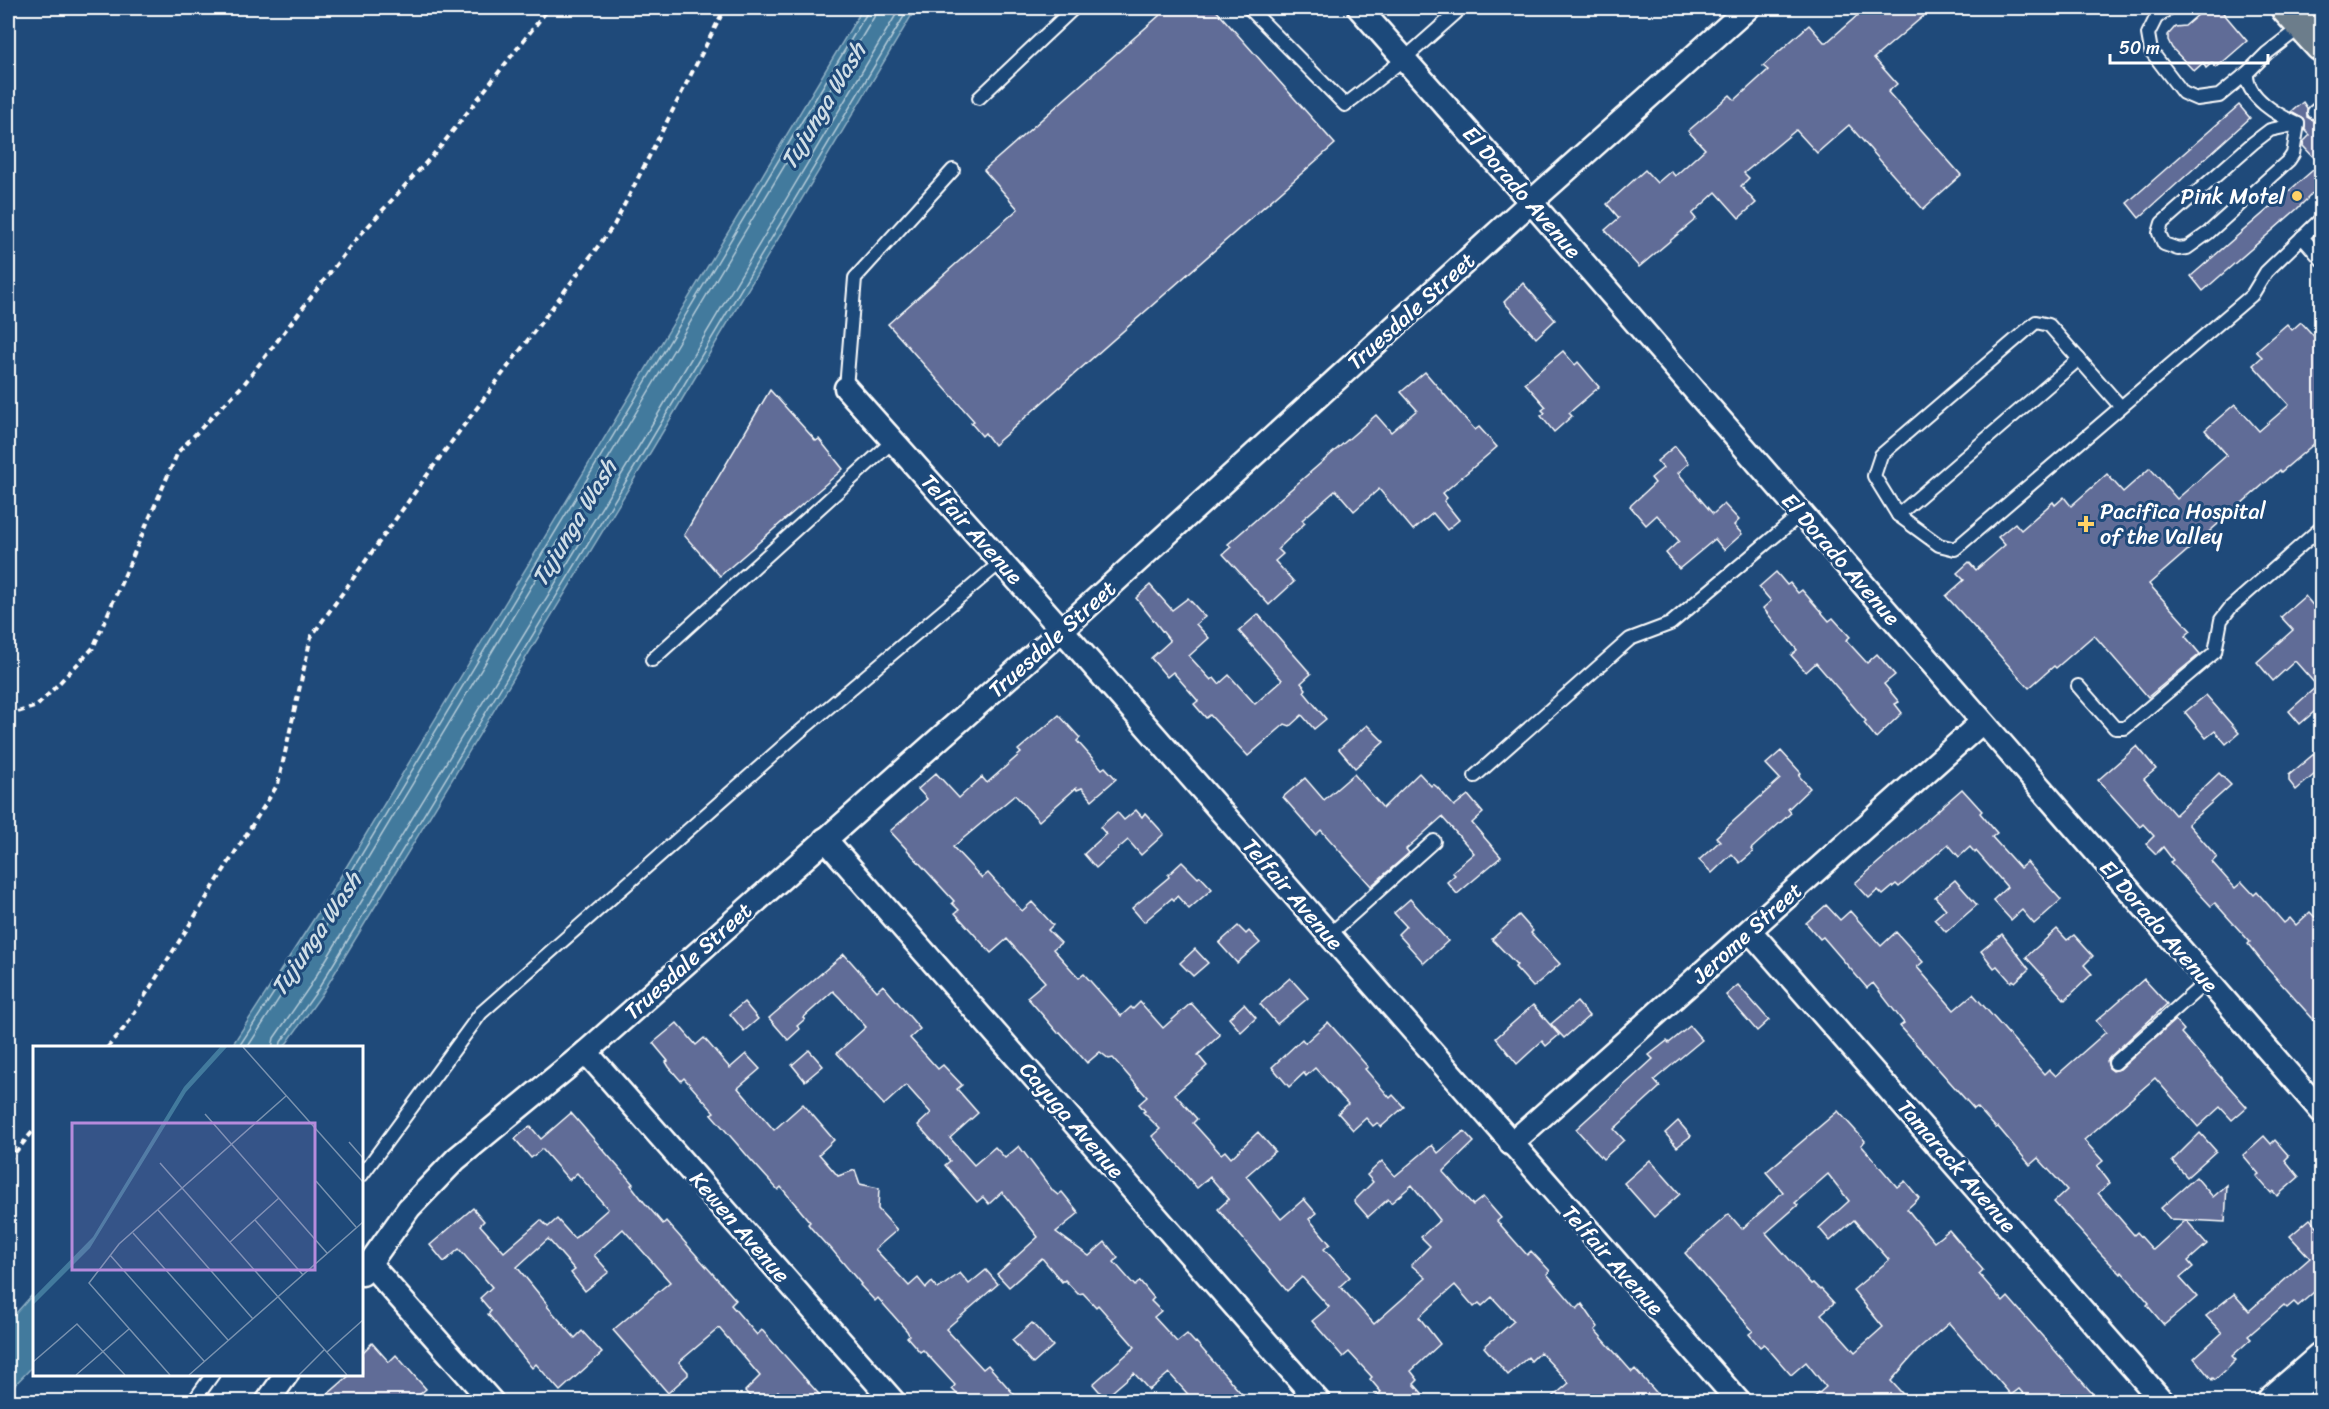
<svg xmlns="http://www.w3.org/2000/svg" width="2329" height="1409" viewBox="0 0 2329 1409" font-family="Sriracha,sans-serif">
  <style>
    .water { fill: #427a9d; stroke: #8eafc4; stroke-width: 1.5 }
    .lines { fill: none; stroke-linecap: round; stroke-linejoin: round }
    .shore { stroke: #b3cad8; stroke-width: 1.5 }
    .building { fill: #616c97; stroke: #fff; stroke-width: 1.5; fill-rule: evenodd }
    .service-casing { stroke: #fff; stroke-width: 16 }
    .minor-casing { stroke: #fff; stroke-width: 27 }
    .secondary-casing { stroke: #fff; stroke-width: 38 }
    .primary-casing { stroke: #fff; stroke-width: 38 }
    .path { stroke: #fff; stroke-width: 4; stroke-dasharray: 6 4.5; stroke-linecap: butt }
    .service { stroke: #1f4a7a; stroke-width: 12 }
    .minor { stroke: #1f4a7a; stroke-width: 22 }
    .secondary { stroke: #1f4a7a; stroke-width: 33 }
    .primary { stroke: #6c7d8b; stroke-width: 33 }
    .poi-dot { fill: #ffd166; stroke: #1f4a7a; stroke-width: 2 }
    .labels { text-anchor: middle; dominant-baseline: central; stroke-width: 6; stroke-linejoin: round; paint-order: stroke }
    .street-label { font-size: 22px; fill: #fff; stroke: #1f4a7a }
    .poi-label { font-size: 22px; fill: #fff; stroke: #1f4a7a; text-anchor: end }
    .water-label { font-size: 24px; font-style: italic; fill: #d0dee6; stroke: #1f4a7a }
    .inset-road { fill: none; stroke: #7992af; stroke-width: 1.5 }
    .view { fill: #b68bdc; fill-opacity: 0.15; stroke: #b68bdc; stroke-width: 3 }
    .inset-edge { fill: none; stroke: #fff; stroke-width: 3 }
  </style>
  <rect width="100%" height="100%" fill="#1f4a7a"/>
  <filter id="ink" filterUnits="userSpaceOnUse"><feTurbulence type="fractalNoise" baseFrequency=".0167" numOctaves="2"/><feDisplacementMap in="SourceGraphic" scale="12" xChannelSelector="R" yChannelSelector="G"/><feConvolveMatrix kernelMatrix="1 2 1 2 8 2 1 2 1" color-interpolation-filters="sRGB"/></filter>
  <g filter="url(#ink)">
    <g class="water">
      <path d="M863,8H916L653,448L322,994L284,1047H231L330,894Z"/>
      <path d="M34,1293V1365L8,1392V1322Z"/>
    </g>
    <g class="lines">
      <g class="shore">
        <path d="M238,1048L336,897L867,13L868,8"/>
        <path d="M247,1048L342,901L874,17L876,8"/>
        <path d="M272,1048L274,1038L310,986L642,441L900,8"/>
        <path d="M280,1048L281,1042L317,991L648,445L909,8"/>
      </g>
    </g>
    <g class="building">
      <path d="M1168,8H1214L1335,144L994,445L985,433L982,436L971,423L974,421L888,324L1018,209L984,170Z"/>
      <path d="M1866,8H1933L1874,58L1897,84L1888,92L1961,175L1923,209L1849,125L1817,153L1796,130L1744,173L1749,178L1741,186L1756,203L1739,218L1716,192L1692,214L1696,219L1639,267L1605,230L1619,218L1607,204L1645,170L1657,183L1671,171L1675,176L1705,149L1688,131L1730,95L1735,100L1768,70L1763,66L1809,25L1824,42H1827Z"/>
      <path d="M2206,8H2219L2247,41L2216,68L2212,63L2206,68L2203,63L2194,71L2172,48L2168,40V35L2175,27L2185,26Z"/>
      <path d="M2303,102L2307,108V117L2312,120L2317,119L2322,125V184L2297,209L2203,291L2191,276L2320,164L2303,146L2304,141L2310,135L2305,130V120L2291,112Z"/>
      <path d="M2239,105L2250,118L2139,218L2127,203Z"/>
      <path d="M1523,283L1555,320L1536,338L1504,302Z"/>
      <path d="M2301,322L2322,345V437L2281,472L2280,470L2149,584L2191,631L2185,636L2200,654L2148,697L2094,635L2056,668L2054,666L2029,688L1946,596L1964,580L1957,573L1969,562L1976,570L2005,545L1998,537L2015,523L2021,530L2053,502L2055,505L2064,497L2071,506L2107,474L2123,492L2150,468L2177,499L2227,455L2205,430L2235,404L2259,431L2289,405L2253,365L2262,357L2256,351L2287,324L2292,330Z"/>
      <path d="M1563,351L1575,365L1578,362L1599,387L1569,413L1572,416L1554,432L1541,416L1545,413L1542,410L1546,407L1525,383Z"/>
      <path d="M1425,372L1475,430L1479,427L1497,447L1443,493L1447,498L1444,501L1459,520L1447,530L1433,513L1413,530L1379,489L1354,511L1336,490L1302,520L1305,523L1278,549L1283,554L1275,561L1294,582L1269,605L1223,554L1231,547L1228,544L1376,415L1391,432L1417,410L1401,392Z"/>
      <path d="M770,390L816,441L819,439L843,469L720,576L684,535Z"/>
      <path d="M1675,446L1689,463L1678,473L1713,514L1724,504L1739,520L1734,525L1742,534L1724,550L1715,539L1679,569L1666,553L1679,541L1657,515L1646,525L1630,506L1655,483L1651,478L1663,468L1657,461Z"/>
      <path d="M1776,572L1787,585L1790,583L1798,593L1802,590L1829,621L1833,618L1850,637L1846,640L1867,663L1877,654L1895,675L1884,684L1899,702L1895,704L1902,713L1876,738L1864,723L1866,721L1816,663L1806,672L1791,655L1797,650L1763,608L1771,601L1759,587Z"/>
      <path d="M1150,585L1172,610L1188,598L1205,617L1196,624L1209,638L1189,656L1211,680L1214,678L1219,684L1229,675L1255,704L1282,680L1239,631L1258,614L1311,674L1301,683L1306,689L1304,692L1326,719L1314,729L1302,715L1290,726L1285,724L1248,756L1210,715L1206,718L1194,704L1198,701L1173,672L1167,677L1151,658L1170,641L1136,598Z"/>
      <path d="M2305,596L2322,616V705L2300,724L2289,711L2317,686L2295,661L2273,681L2257,662L2293,630L2281,617Z"/>
      <path d="M2206,695L2239,733L2226,744L2215,731L2206,738L2185,712Z"/>
      <path d="M1059,715L1080,738L1077,741L1102,769L1105,767L1116,779L1092,800L1082,788L1077,790L1076,788L1039,821L1015,795L953,847L982,878L988,873L1022,911L1032,902L1053,925L1048,930L1061,943L1053,949L1079,978L1084,974L1121,1016L1131,1007L1133,1009L1140,1002L1163,1028L1191,1003L1220,1035L1198,1055L1207,1066L1175,1094L1197,1119L1193,1123L1221,1154L1225,1151L1231,1158L1258,1132L1275,1151L1246,1176L1281,1219L1304,1199L1316,1213L1309,1219L1330,1244L1324,1249L1350,1277L1340,1286L1374,1324L1426,1278L1411,1265L1430,1246L1421,1237L1440,1220L1412,1185L1391,1203L1388,1199L1368,1217L1354,1201L1373,1182L1367,1175L1382,1161L1395,1176L1432,1145L1438,1153L1464,1131L1474,1142L1443,1172L1473,1205L1483,1197L1501,1218L1497,1221L1527,1255L1531,1251L1550,1271L1547,1274L1577,1309L1582,1304L1598,1327L1595,1330L1632,1372L1635,1369L1664,1401H1548L1569,1383L1540,1352L1531,1361L1528,1357L1508,1375L1484,1347L1514,1321L1492,1297L1482,1306L1479,1303L1474,1307L1455,1285L1419,1317L1440,1344L1411,1371L1418,1380L1414,1384L1429,1401H1370L1381,1392L1370,1379L1372,1377L1349,1352L1343,1357L1312,1321L1329,1307L1302,1277L1287,1291L1218,1209L1229,1199L1210,1177L1197,1188L1152,1136L1160,1129L1143,1112L1145,1111L1139,1104L1147,1097L1113,1058L1109,1059L1100,1052L1087,1063L1060,1032L1058,1033L1027,997L1045,982L1007,939L991,953L955,913L959,910L952,903L954,901L890,831L927,799L918,789L936,773L959,798L982,777L987,783L1021,753L1018,750Z"/>
      <path d="M1367,725L1384,742L1355,768L1339,749Z"/>
      <path d="M2137,746L2156,769L2144,779L2175,815L2219,773L2231,785L2188,824L2217,857L2212,862L2235,888L2242,882L2254,895L2257,892L2284,923L2290,918L2296,925L2310,912L2322,925V1029L2268,969L2248,944L2250,942L2215,903L2211,906L2170,862L2173,860L2163,847L2156,854L2146,844L2154,836L2143,824L2140,827L2098,780Z"/>
      <path d="M2322,747V768L2296,790L2289,781V775Z"/>
      <path d="M1781,751L1801,773L1799,776L1810,788L1788,809L1791,813L1751,849L1753,852L1740,863L1732,854L1712,873L1699,860L1720,841L1716,837L1780,779L1766,764Z"/>
      <path d="M1419,773L1431,786L1433,784L1437,787L1454,806L1468,795L1483,813L1472,823L1501,857L1457,894L1447,882L1455,875L1452,872L1474,853L1442,817L1406,849L1409,853L1371,886L1321,830L1316,835L1283,797L1305,778L1324,800L1354,774L1383,808Z"/>
      <path d="M1962,789L1982,811L1980,813L1997,833L1992,837L2020,868L2027,862L2061,900L2034,924L2022,910L2011,920L1993,900L2007,887L1976,851L1975,853L1970,847L1959,857L1948,844L1899,887L1896,884L1883,895L1878,890L1869,898L1855,883Z"/>
      <path d="M1136,810L1142,817L1145,813L1164,834L1141,855L1128,840L1096,868L1084,854L1106,834L1100,827L1117,812L1124,820Z"/>
      <path d="M1182,862L1198,878L1200,876L1212,889L1189,909L1177,896L1174,900L1172,898L1144,922L1132,908L1169,877L1168,875Z"/>
      <path d="M1955,880L1977,905L1946,932L1934,919L1946,909L1935,897Z"/>
      <path d="M1410,899L1448,941L1424,963L1398,934L1406,926L1394,913Z"/>
      <path d="M1826,905L1840,920L1850,911L1881,946L1896,932L1923,962L1917,967L1954,1010L1973,994L2044,1074L2049,1069L2056,1076L2106,1032L2096,1021L2144,979L2167,1004L2110,1057L2107,1061L2109,1068L2113,1071L2120,1069L2175,1020L2184,1030L2181,1033L2247,1107L2232,1120L2220,1107L2198,1127L2155,1078L2084,1140L2103,1161L2097,1166L2110,1183L2098,1193L2134,1235L2137,1232L2153,1250L2186,1220L2207,1244L2188,1261L2193,1267L2180,1278L2197,1297L2164,1325L2147,1305L2149,1303L2122,1272L2121,1274L2101,1254L2054,1202L2067,1190L2038,1158L2030,1165L1998,1127L1996,1128L1977,1107L1974,1109L1900,1026L1904,1023L1873,983L1867,988L1823,937L1820,939L1806,923Z"/>
      <path d="M1519,915L1533,931L1531,933L1560,964L1533,987L1515,967L1517,965L1492,939Z"/>
      <path d="M1238,926L1246,934L1249,931L1260,943L1237,963L1219,943Z"/>
      <path d="M2057,929L2067,940L2074,935L2093,956L2084,965L2092,974L2065,1000L2026,957Z"/>
      <path d="M2002,934L2029,969L2015,982L2013,980L2011,982L1997,966L1994,968L1981,951Z"/>
      <path d="M1195,949L1208,963L1193,976L1180,963Z"/>
      <path d="M844,954L877,991L883,985L920,1029L910,1038L938,1069L943,1065L962,1085L957,1089L978,1113L950,1138L974,1165L995,1147L1005,1158L1019,1146L1053,1191L1058,1195L1062,1192L1079,1213L1056,1232L1089,1256L1105,1242L1118,1258L1114,1262L1135,1286L1140,1281L1154,1298L1151,1301L1161,1311L1154,1317L1177,1342L1187,1334L1195,1343L1196,1342L1248,1401H1194L1169,1373L1149,1390L1134,1373L1105,1398L1093,1384L1135,1347L1098,1305L1096,1307L1083,1293L1078,1294L1065,1280L1062,1282L1042,1258L1009,1287L997,1274L1038,1237L1002,1192L989,1204L983,1197L977,1202L945,1165L950,1161L918,1125L931,1113L906,1085L884,1105L837,1053L866,1027L840,998L833,991L803,1018L805,1019L797,1026L800,1029L788,1040L769,1018Z"/>
      <path d="M1290,978L1308,998L1277,1024L1260,1004Z"/>
      <path d="M1738,985L1769,1020L1757,1031L1726,995Z"/>
      <path d="M744,1002L758,1019L744,1031L730,1014Z"/>
      <path d="M1577,1002L1589,1016L1564,1038L1551,1024Z"/>
      <path d="M1244,1004L1256,1018L1241,1032L1229,1018Z"/>
      <path d="M1533,1005L1559,1035L1546,1046L1542,1041L1517,1064L1496,1038Z"/>
      <path d="M1328,1022L1368,1067L1365,1069L1390,1098L1393,1095L1404,1107L1381,1127L1377,1123L1373,1126L1366,1118L1353,1130L1338,1113L1348,1104L1315,1068L1306,1076L1304,1073L1289,1087L1272,1067L1302,1039L1305,1043Z"/>
      <path d="M677,1023L696,1045L704,1038L730,1068L746,1054L760,1069L738,1088L774,1130L803,1104L834,1140L819,1154L838,1176L855,1170L860,1184L879,1188L878,1209L897,1230L875,1249L909,1286L918,1278L926,1288L932,1282L938,1289L960,1273L969,1284L986,1270L998,1284L946,1329L983,1369L988,1365L1020,1401H964L952,1389L955,1385L923,1350L920,1352L907,1337L909,1335L907,1331L878,1298L875,1301L860,1285L861,1284L829,1246L828,1247L811,1228L808,1224L810,1222L781,1187L778,1190L751,1160L711,1114L714,1112L684,1078L681,1081L669,1067L666,1062L668,1061L653,1043Z"/>
      <path d="M1690,1026L1702,1040L1654,1080L1660,1087L1614,1129L1624,1140L1603,1159L1576,1129L1653,1059L1649,1055L1667,1041L1669,1043Z"/>
      <path d="M809,1050L823,1066L805,1081L792,1065Z"/>
      <path d="M1838,1111L1865,1141L1861,1145L1897,1187L1905,1181L1919,1198L1907,1209L1934,1242L1949,1230L1983,1270L1979,1274L2003,1302L2008,1297L2099,1401H2030L2019,1389L2011,1395L1949,1323L1917,1351L1891,1381L1909,1401H1810L1826,1387L1806,1362L1791,1375L1764,1344L1760,1347L1749,1334L1753,1331L1685,1253L1729,1214L1742,1229L1783,1192L1766,1172ZM1828,1174L1849,1201L1819,1228L1830,1241L1854,1220L1889,1260L1853,1290L1883,1327L1855,1352L1821,1314L1834,1303L1821,1289L1820,1290L1813,1283L1811,1284L1766,1233L1798,1205L1795,1203Z"/>
      <path d="M571,1113L633,1184L631,1185L644,1202L663,1224L666,1221L736,1300L731,1305L757,1335L762,1330L825,1401H788L778,1391L767,1401H754L745,1391L760,1376L719,1328L679,1362L688,1372V1375L668,1393L613,1330L670,1282L623,1229L594,1255L609,1272L585,1291L571,1273L575,1270L548,1239L517,1267L548,1305L547,1306L575,1338L582,1331L602,1353L560,1391L536,1364L532,1368L488,1314L491,1311L480,1298L492,1287L459,1249L444,1262L430,1245L473,1208L484,1221L480,1225L504,1252L541,1220L548,1227L557,1219L574,1238L576,1237L608,1209L577,1173L569,1180L542,1149L531,1158L515,1139L530,1126L541,1139Z"/>
      <path d="M1678,1121L1691,1136L1677,1147L1665,1133Z"/>
      <path d="M2200,1133L2216,1151L2187,1177L2172,1161Z"/>
      <path d="M2264,1136L2271,1144L2275,1140L2289,1156L2285,1160L2299,1177L2277,1196L2273,1191L2271,1193L2256,1176L2259,1174L2243,1155Z"/>
      <path d="M1650,1160L1680,1194L1654,1217L1624,1183Z"/>
      <path d="M2196,1177L2213,1197L2227,1185L2225,1222L2170,1219L2161,1208Z"/>
      <path d="M2310,1219L2322,1231V1285L2298,1306L2294,1302L2287,1308L2284,1305L2248,1336L2251,1339L2232,1356L2236,1360L2228,1368L2215,1380L2213,1378L2212,1380L2194,1358L2222,1333L2206,1316L2234,1294L2249,1311L2310,1258L2290,1236Z"/>
      <path d="M1032,1323L1053,1346L1033,1364L1012,1340Z"/>
      <path d="M372,1343L389,1362L396,1355L426,1389L412,1401H320L351,1374H362V1353Z"/>
    </g>
    <g class="lines">
      <g class="service-casing">
        <g id="service">
          <path d="M1249,8L1345,105L1404,59L1456,13L1452,8"/>
          <path d="M2169,8L2156,18L2148,34L2151,51L2183,93L2197,99L2219,96L2247,73"/>
          <path d="M979,98L1074,8"/>
          <path d="M2314,112L2322,105"/>
          <path d="M2298,124L2293,154L2289,160L2208,233L2187,248L2178,249L2164,244L2159,233L2162,223L2253,143L2270,130Z"/>
          <path d="M2298,124C2279,116 2245,97 2247,73L2267,53L2302,26"/>
          <path d="M2302,237L2322,260"/>
          <path d="M846,388L855,278L953,170"/>
          <path d="M2121,407L2049,325L2036,322L1881,455L1874,476L1898,515L1939,545L1955,549L2252,295L2266,272L2322,218"/>
          <path d="M1898,515L2079,359"/>
          <path d="M652,660L893,441"/>
          <path d="M2078,686L2115,728H2125L2215,652L2221,620L2231,607L2322,527"/>
          <path d="M1475,776L1630,639L1670,624L1801,514"/>
          <path d="M1329,935L1434,841"/>
          <path d="M2115,1063L2207,981"/>
          <path d="M362,1175L481,1013L797,734L1001,562"/>
          <path d="M193,1402L213,1374"/>
        </g>
      </g>
      <g class="minor-casing">
        <g id="minor">
          <path d="M1359,8L1531,202L2322,1112"/>
          <path d="M846,388L1062,630L1739,1402"/>
          <path d="M825,839L1319,1402"/>
          <path d="M1750,931L2163,1402"/>
          <path d="M586,1052L894,1402"/>
          <path d="M1511,1144L1982,722"/>
          <path d="M369,1263L492,1402"/>
          <path d="M362,1274L409,1208L456,1159L586,1052L1062,630L1531,202L1748,8"/>
          <path d="M267,1402L287,1374"/>
        </g>
      </g>
      <g class="secondary-casing">
        <path id="secondary" d="M2274,1402L2322,1360"/>
      </g>
      <g class="primary-casing">
        <path id="primary" d="M2288,8L2322,45"/>
      </g>
      <g class="path">
        <path d="M8,715L37,706L93,648L178,452L244,384L352,244L441,146L549,8"/>
        <path d="M107,1048L126,1026L278,784L311,637L438,460L614,225L725,8"/>
        <path d="M8,1161L34,1130"/>
      </g>
      <use href="#service" class="service"/>
      <use href="#minor" class="minor"/>
      <use href="#secondary" class="secondary"/>
      <use href="#primary" class="primary"/>
    </g>
  </g>
  <g class="poi-dot">
    <circle cx="2297" cy="196" r="6"/>
    <path d="M2083 515h6v6h6v6h-6v6h-6v-6h-6v-6h6z"/>
  </g>
  <g class="labels">
    <g class="street-label">
      <text transform="translate(1522 192) rotate(49)">El Dorado Avenue</text>
      <text transform="translate(1411 311) rotate(-42)">Truesdale Street</text>
      <text transform="translate(972 529) rotate(48)">Telfair Avenue</text>
      <text transform="translate(1841 559) rotate(49)">El Dorado Avenue</text>
      <text transform="translate(1052 639) rotate(-42)">Truesdale Street</text>
      <text transform="translate(1293 894) rotate(49)">Telfair Avenue</text>
      <text transform="translate(2159 926) rotate(49)">El Dorado Avenue</text>
      <text transform="translate(1747 933) rotate(-42)">Jerome Street</text>
      <text transform="translate(688 961) rotate(-42)">Truesdale Street</text>
      <text transform="translate(1072 1120) rotate(49)">Cayuga Avenue</text>
      <text transform="translate(1957 1166) rotate(49)">Tamarack Avenue</text>
      <text transform="translate(740 1227) rotate(49)">Kewen Avenue</text>
      <text transform="translate(1613 1260) rotate(48)">Telfair Avenue</text>
    </g>
    <g class="poi-label">
      <text x="2285" y="196">Pink Motel</text>
      <text x="2100" y="511" text-anchor="start">Pacifica Hospital<tspan x="2100" dy="25">of the Valley</tspan></text>
    </g>
    <g class="water-label">
      <text transform="translate(823 106) rotate(-59)">Tujunga Wash</text>
      <text transform="translate(574 523) rotate(-59)">Tujunga Wash</text>
      <text transform="translate(316 934) rotate(-56)">Tujunga Wash</text>
    </g>
  </g>
  <g transform="translate(33 1046)">
    <rect width="330" height="330" fill="#1f4a7a"/>
    <path d="M187,1H194L153,46L57,202L0,259V252L60,191L151,41Z" fill="#427a9d"/>
    <path class="inset-road" d="M210,1L330,136M172,68L294,207M316,96L330,112M127,117L314,329M283,135L323,181M125,164L220,273M222,174L270,229M100,187L195,294M197,196L246,152M77,209L171,315M294,306L330,274M0,316L44,278L92,329M43,329L96,283M137,329L56,237L86,198L253,50M156,329L330,176M266,329L291,304"/>
    <path class="view" d="M39,77H282V224H39Z"/>
    <rect width="330" height="330" class="inset-edge"/>
  </g>
  <rect width="2329" height="1409" fill="none" stroke="#1f4a7a" stroke-width="30"/>
  <rect x="15" y="15" width="2299" height="1379" fill="none" stroke="#fff" stroke-width="2" filter="url(#ink)"/>
  <path d="M2110 54v9h158v-9" fill="none" stroke="#ffffff" stroke-width="3"/>
  <text x="2119" y="54" font-size="18" fill="#ffffff" stroke="#1f4a7a" stroke-width="4.5" paint-order="stroke">50 m</text>
</svg>
